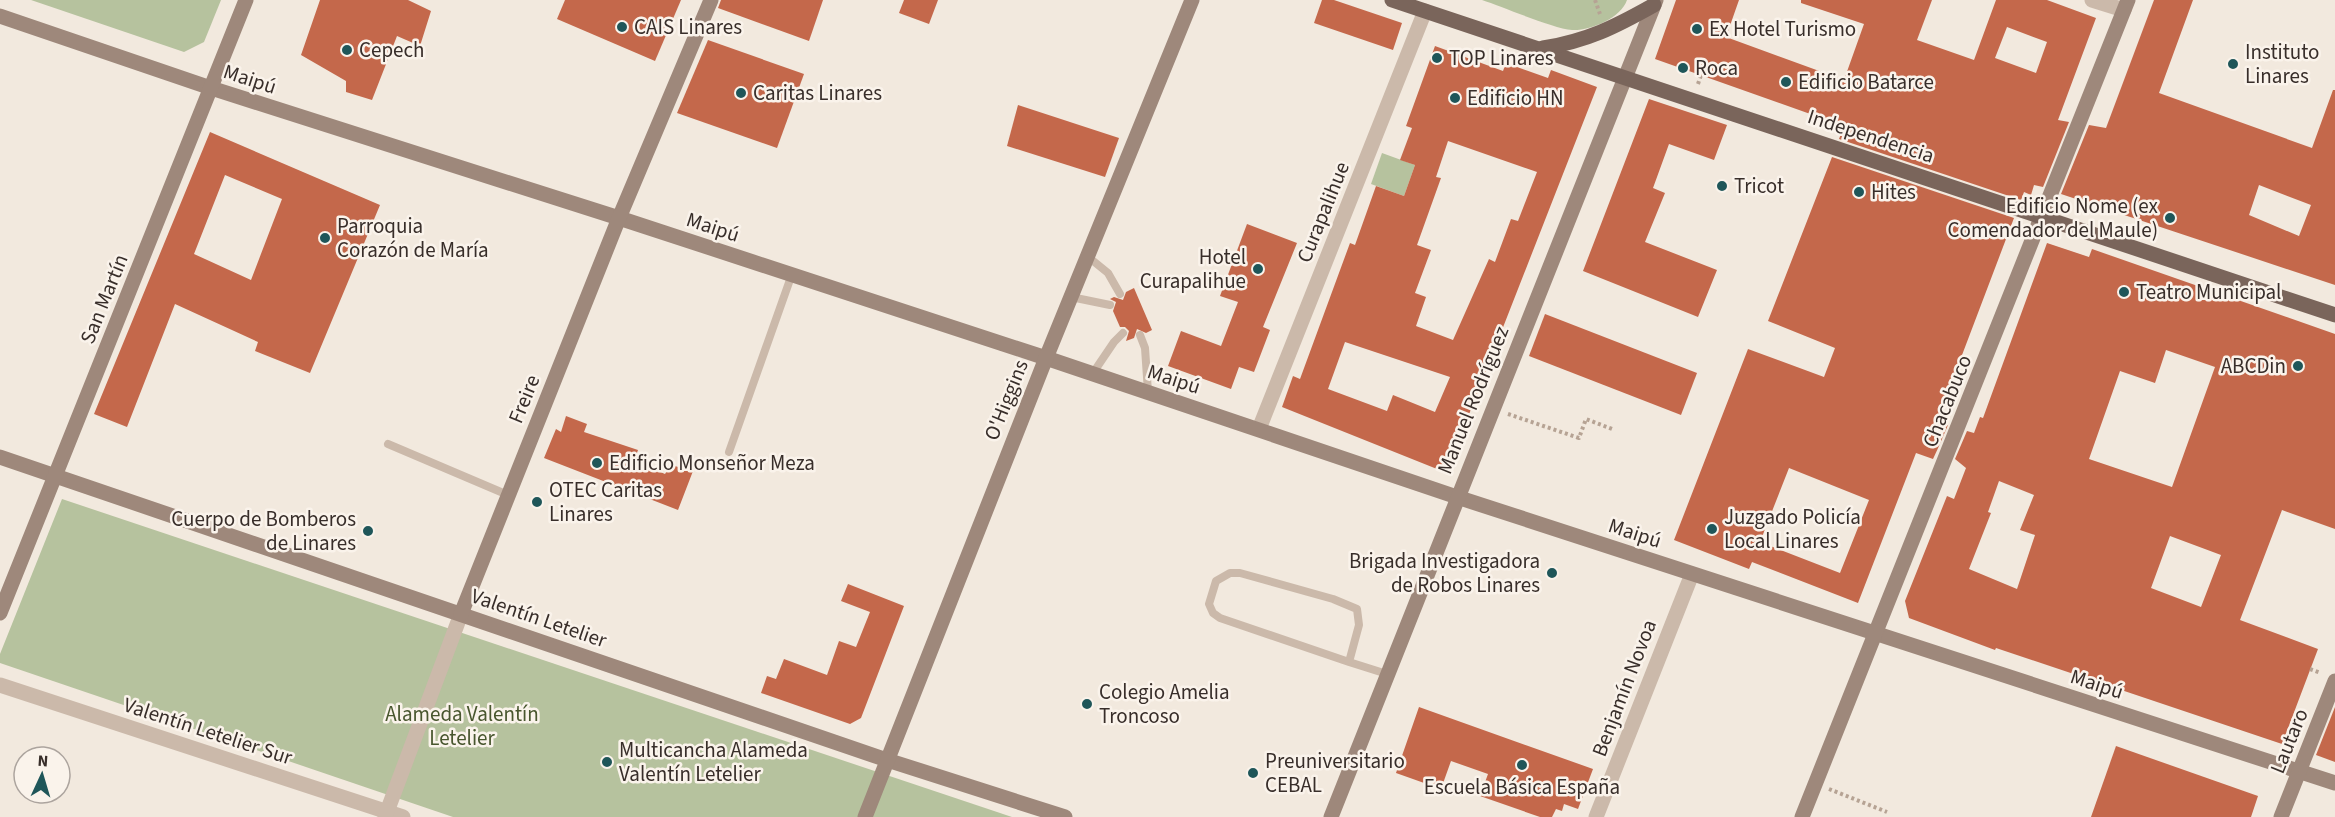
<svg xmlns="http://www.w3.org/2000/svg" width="2335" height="817" viewBox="0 0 2335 817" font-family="'Source Sans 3',sans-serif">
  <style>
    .green { fill: #b6c29e }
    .building { fill: #c4684b; fill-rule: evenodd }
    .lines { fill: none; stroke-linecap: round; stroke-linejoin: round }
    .path { stroke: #b6a394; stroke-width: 4; stroke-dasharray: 3 3; stroke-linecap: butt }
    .lane { stroke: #cbb9aa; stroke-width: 8 }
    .street { stroke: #cbb9aa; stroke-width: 15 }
    .secondary { stroke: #9e887b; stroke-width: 15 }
    .primary { stroke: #7a655b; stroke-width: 15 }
    .poi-dot { fill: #1f5659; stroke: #faf3eb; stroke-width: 2 }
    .labels { text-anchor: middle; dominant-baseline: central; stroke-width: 5; stroke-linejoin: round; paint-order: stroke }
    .poi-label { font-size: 21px; fill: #382e2a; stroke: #faf3eb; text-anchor: start }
    .street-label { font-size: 21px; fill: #382e2a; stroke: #faf3eb }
    .park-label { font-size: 21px; fill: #48562e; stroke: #faf3eb }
  </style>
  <rect width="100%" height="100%" fill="#f2e9de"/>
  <g class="green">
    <path d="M31,0H221L204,42L184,52Z"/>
    <path d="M1482,0H1627C1621,18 1590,31 1572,30C1552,28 1503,7 1482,0Z"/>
    <path d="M1382,153L1415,165L1404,196L1371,184Z"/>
    <path d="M62,499L1012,817H453L0,663V654Z"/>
  </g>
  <g class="building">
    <path d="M320,0H408L431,11L420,46L397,36L372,100L346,92V81L301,55Z"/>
    <path d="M565,0H681L655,61L557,19Z"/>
    <path d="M721,0H823L809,41L718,8Z"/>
    <path d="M904,0H938L929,24L899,13Z"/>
    <path d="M1322,0H1334L1402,23L1393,50L1314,23Z"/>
    <path d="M1676,0H1739L1726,37L1844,80L1864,24L1801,3V0H1932L1917,40L1974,60L1996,0H2047L2096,18L2058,120L2069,122L2043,187L2034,185L2031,195L2024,192L2021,200L1839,139L1844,126L1655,59ZM2007,27L2047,42L2036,73L1995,58Z"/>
    <path d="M2154,0H2193L2159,93L2312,148L2333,90H2335V285L2061,194L2089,125L2106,128ZM2259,185L2311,205L2299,236L2249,215Z"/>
    <path d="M708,40L804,74L777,148L677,113Z"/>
    <path d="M1435,46L1503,71L1506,63L1548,78L1551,70L1597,87L1450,463L1437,469L1282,407L1293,376L1300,379L1350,243L1355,245L1376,186L1404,196L1415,165L1400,160L1412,128L1406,126ZM1448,141L1537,172L1518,221L1511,219L1495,262L1489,259L1453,340L1416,326L1426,297L1415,293L1431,250L1417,245L1441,178L1436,177ZM1345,342L1450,377L1435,412L1393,395L1387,411L1328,389Z"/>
    <path d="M1649,99L1727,125L1714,160L1669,144L1653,188L1665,193L1645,242L1717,270L1698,317L1583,271Z"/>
    <path d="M1018,105L1119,138L1105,177L1007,146Z"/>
    <path d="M210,132L380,205L310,373L255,351L258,342L175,304L127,427L94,414ZM225,175L282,199L251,280L194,254Z"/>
    <path d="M1832,157L2014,218L1937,421L1948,425L1939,446L1933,459L1916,453L1858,603L1752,562L1749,569L1674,540L1748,349L1824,377L1835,348L1768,321ZM1789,468L1869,500L1840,573L1760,542Z"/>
    <path d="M1247,224L1297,243L1263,327L1270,330L1254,372L1239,367L1231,389L1168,366L1181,331L1221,346L1238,302L1220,296Z"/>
    <path d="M2047,243L2089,257L2092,249L2335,334V529L2282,510L2240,620L2318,649L2282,744L1996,648L1995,650L1909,618L1905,601L1947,496L1954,499L1966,468L1955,459L1967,431L1974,433L1980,417L1983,418ZM2166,350L2215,367L2172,487L2089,459L2120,371L2155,383ZM1999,481L2034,495L2020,530L2035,535L2017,589L1969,569L1991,513L1988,512ZM2170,536L2221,555L2201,607L2151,588Z"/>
    <path d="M1134,288L1152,330L1146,333L1137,329L1134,338L1126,341L1129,331L1125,327H1120L1113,311L1116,302L1110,299L1114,297L1123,300L1126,292Z"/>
    <path d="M1545,314L1697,373L1681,415L1529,356Z"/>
    <path d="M566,416L587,424L584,432L638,450L634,461L665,474L671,465L693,471L678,510L544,458L556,429L561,432Z"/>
    <path d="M848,584L904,606L861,718L850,724L761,693L767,676L776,679L784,659L827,675L839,641L856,647L870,612L841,601Z"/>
    <path d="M1419,707L1593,769L1578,809L1564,804L1562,811L1556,809L1552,817H1540L1480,796L1488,774L1451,761L1441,789L1396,773Z"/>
    <path d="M2335,707V762L2316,755Z"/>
    <path d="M2116,746L2258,796L2251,817H2091Z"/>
  </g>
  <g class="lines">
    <g class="path">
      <path d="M1595,0L1600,14"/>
      <path d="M1698,84L1701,75"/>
      <path d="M1508,414L1579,438L1586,419L1612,429"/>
      <path d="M2310,669L2321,673"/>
      <path d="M1829,789L1887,812"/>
    </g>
    <g class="lane">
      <path d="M1087,256L1108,273L1120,294"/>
      <path d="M1071,297L1110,305"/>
      <path d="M1140,335L1145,348L1148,392"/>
      <path d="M1093,373L1114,342L1123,333"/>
      <path d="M388,444L508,495"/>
      <path d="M729,452L792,274"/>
      <path d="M1349,662L1359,625L1357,609L1333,599L1240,573H1230L1216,581L1209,604L1213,613L1220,618L1349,662L1387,674"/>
    </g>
    <g class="street">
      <path d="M2092,0L2124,10"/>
      <path d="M1259,429L1425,11"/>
      <path d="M0,685L403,817"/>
      <path d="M385,817L461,614"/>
      <path d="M1596,817L1692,574"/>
    </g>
    <g class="secondary">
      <path d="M0,16L211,88L619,218L1046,358L1457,497L2335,783"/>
      <path d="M0,457L887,760L1065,817"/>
      <path d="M0,613L246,0"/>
      <path d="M461,614L619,218L711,0"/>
      <path d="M865,817L1046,358L1192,0"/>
      <path d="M1331,817L1656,0"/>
      <path d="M1802,817L2128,0"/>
      <path d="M2281,817L2335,681"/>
    </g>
    <g class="primary">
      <path d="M1392,0L2335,315"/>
      <path d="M1543,48C1587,41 1615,27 1654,5"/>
    </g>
  </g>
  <g class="poi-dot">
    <circle cx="622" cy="27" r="6"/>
    <circle cx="1697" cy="29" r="6"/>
    <circle cx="347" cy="50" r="6"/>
    <circle cx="1437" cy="58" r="6"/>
    <circle cx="2233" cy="64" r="6"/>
    <circle cx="1683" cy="68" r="6"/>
    <circle cx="1786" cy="82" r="6"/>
    <circle cx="741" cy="93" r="6"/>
    <circle cx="1455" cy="98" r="6"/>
    <circle cx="1722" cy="186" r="6"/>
    <circle cx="1859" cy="192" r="6"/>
    <circle cx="2170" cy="218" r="6"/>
    <circle cx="325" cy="238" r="6"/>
    <circle cx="1258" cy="269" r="6"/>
    <circle cx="2124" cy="292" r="6"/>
    <circle cx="2298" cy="366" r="6"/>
    <circle cx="597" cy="463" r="6"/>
    <circle cx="537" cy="502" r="6"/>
    <circle cx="1712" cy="529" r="6"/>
    <circle cx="368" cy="531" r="6"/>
    <circle cx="1552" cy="573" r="6"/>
    <circle cx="1087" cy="704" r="6"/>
    <circle cx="607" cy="762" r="6"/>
    <circle cx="1522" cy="765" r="6"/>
    <circle cx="1253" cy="773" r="6"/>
  </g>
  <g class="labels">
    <g class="poi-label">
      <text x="634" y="27">CAIS Linares</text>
      <text x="1709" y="29">Ex Hotel Turismo</text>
      <text x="359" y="50">Cepech</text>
      <text x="2245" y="52">Instituto<tspan x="2245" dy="24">Linares</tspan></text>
      <text x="1449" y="58">TOP Linares</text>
      <text x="1695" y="68">Roca</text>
      <text x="1798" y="82">Edificio Batarce</text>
      <text x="753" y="93">Caritas Linares</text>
      <text x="1467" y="98">Edificio HN</text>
      <text x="1734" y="186">Tricot</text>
      <text x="1871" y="192">Hites</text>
      <text x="2158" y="206" text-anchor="end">Edificio Nome (ex<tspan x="2158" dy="24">Comendador del Maule)</tspan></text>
      <text x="337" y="226">Parroquia<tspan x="337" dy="24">Corazón de María</tspan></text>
      <text x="1246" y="257" text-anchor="end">Hotel<tspan x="1246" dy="24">Curapalihue</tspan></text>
      <text x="2136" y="292">Teatro Municipal</text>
      <text x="2286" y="366" text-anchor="end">ABCDin</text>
      <text x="609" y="463">Edificio Monseñor Meza</text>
      <text x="549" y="490">OTEC Caritas<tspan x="549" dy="24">Linares</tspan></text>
      <text x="1724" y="517">Juzgado Policía<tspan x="1724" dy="24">Local Linares</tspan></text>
      <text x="356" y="519" text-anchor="end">Cuerpo de Bomberos<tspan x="356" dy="24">de Linares</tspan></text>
      <text x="1540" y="561" text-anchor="end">Brigada Investigadora<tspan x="1540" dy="24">de Robos Linares</tspan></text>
      <text x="1099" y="692">Colegio Amelia<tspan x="1099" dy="24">Troncoso</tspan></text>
      <text x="619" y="750">Multicancha Alameda<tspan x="619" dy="24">Valentín Letelier</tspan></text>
      <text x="1265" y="761">Preuniversitario<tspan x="1265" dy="24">CEBAL</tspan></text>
      <text x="1522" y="787" text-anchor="middle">Escuela Básica España</text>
    </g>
    <g class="street-label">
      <text transform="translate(250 79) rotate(18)">Maipú</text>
      <text transform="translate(1871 136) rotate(18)">Independencia</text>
      <text transform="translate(1323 212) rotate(-68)">Curapalihue</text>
      <text transform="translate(713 227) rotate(18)">Maipú</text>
      <text transform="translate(104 299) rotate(-68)">San Martín</text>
      <text transform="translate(1174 379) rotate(18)">Maipú</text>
      <text transform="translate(524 399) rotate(-68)">Freire</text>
      <text transform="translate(1006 400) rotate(-68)">O'Higgins</text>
      <text transform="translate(1473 400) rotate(-68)">Manuel Rodríguez</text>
      <text transform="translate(1947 401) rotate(-68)">Chacabuco</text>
      <text transform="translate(1635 533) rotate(18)">Maipú</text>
      <text transform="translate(539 618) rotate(19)">Valentín Letelier</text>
      <text transform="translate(2097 684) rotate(18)">Maipú</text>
      <text transform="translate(1624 688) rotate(-69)">Benjamín Novoa</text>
      <text transform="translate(208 731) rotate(18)">Valentín Letelier Sur</text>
      <text transform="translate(2289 741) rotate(-68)">Lautaro</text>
    </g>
    <g class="park-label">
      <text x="462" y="714">Alameda Valentín<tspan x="462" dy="24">Letelier</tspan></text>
    </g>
  </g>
  <g transform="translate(42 775) rotate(4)"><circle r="28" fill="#faf3eb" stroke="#aca49e" stroke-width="1.5"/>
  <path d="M0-4.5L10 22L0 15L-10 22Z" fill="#1f5659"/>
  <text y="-9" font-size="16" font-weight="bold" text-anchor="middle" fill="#382e2a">N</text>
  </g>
</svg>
